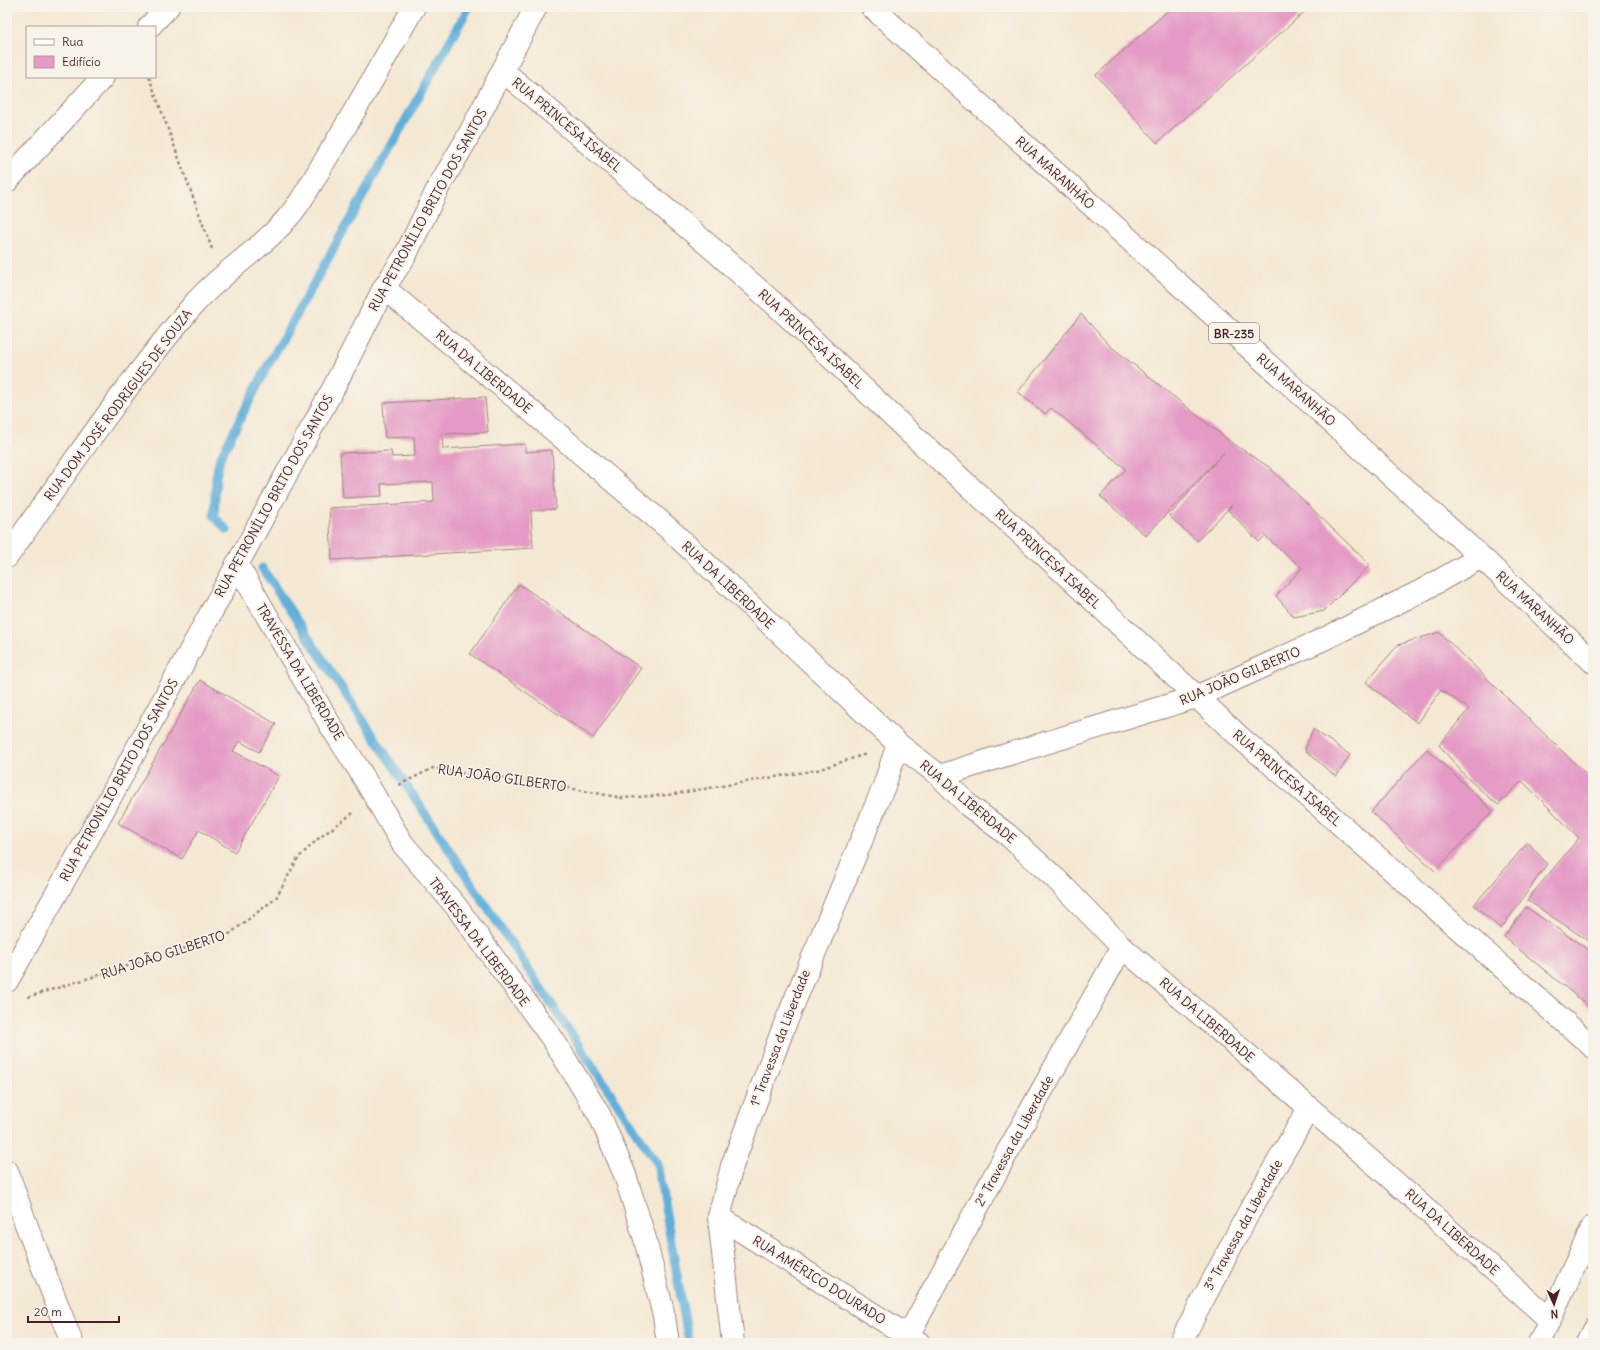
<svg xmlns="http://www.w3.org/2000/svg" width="1600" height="1350" viewBox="0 0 1600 1350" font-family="Delius,sans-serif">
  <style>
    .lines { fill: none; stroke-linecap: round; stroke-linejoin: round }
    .stream { stroke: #60afda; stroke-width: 9 }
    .building { fill: #e49ac5 }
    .minor-casing { stroke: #9f847f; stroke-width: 24 }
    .major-casing { stroke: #9f847f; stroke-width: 24 }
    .highway-casing { stroke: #9f847f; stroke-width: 24 }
    .path { stroke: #9f847f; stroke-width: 2.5; stroke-dasharray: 3 3; stroke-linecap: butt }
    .minor { stroke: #fff; stroke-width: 22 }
    .major { stroke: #fff; stroke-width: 22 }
    .highway { stroke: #fff; stroke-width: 22 }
    .labels { text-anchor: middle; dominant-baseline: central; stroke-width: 3.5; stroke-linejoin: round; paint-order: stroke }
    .shield { fill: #f7f3e8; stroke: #7e5f64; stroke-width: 1 }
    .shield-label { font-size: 12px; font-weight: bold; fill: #4a1f2b }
    .street-label { font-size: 13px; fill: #4a1f2b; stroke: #f7f3e8 }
  </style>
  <rect width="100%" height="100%" fill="#f7f3e8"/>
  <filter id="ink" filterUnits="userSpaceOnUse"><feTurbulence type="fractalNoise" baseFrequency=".025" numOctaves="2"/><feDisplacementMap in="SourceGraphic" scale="8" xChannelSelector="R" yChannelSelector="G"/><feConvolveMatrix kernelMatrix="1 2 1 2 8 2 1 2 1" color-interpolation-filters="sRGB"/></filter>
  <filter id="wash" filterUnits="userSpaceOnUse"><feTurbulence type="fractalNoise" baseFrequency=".012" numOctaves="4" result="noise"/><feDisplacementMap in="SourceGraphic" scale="16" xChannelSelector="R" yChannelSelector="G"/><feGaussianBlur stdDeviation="0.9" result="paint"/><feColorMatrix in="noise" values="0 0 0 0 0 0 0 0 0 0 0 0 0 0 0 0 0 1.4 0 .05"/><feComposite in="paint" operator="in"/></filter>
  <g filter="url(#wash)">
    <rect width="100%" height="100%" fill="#f4e8d3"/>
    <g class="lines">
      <g class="stream">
        <path d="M227,530L214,516L216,477L220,458L266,369L469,7"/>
        <path d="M262,568L657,1163L689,1343"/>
      </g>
    </g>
    <g id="blocks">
      <g class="building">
        <path d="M1172,7H1310L1157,143L1096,75Z"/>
        <path d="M1081,314L1109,345L1232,443L1269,467L1370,565L1324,611L1294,617L1276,596L1302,568L1265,536L1259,542L1228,510L1232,505L1197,541L1169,516L1224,452L1146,536L1100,496L1126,469L1051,408L1045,414L1018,392Z"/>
        <path d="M485,397L488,432L442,434L443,449L525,444V452L552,450L556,509L531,511L533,548L332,560L329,508L434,502L433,482L381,484L382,496L343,498L340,453L391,451L392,457L415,456L414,437L385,438L383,403Z"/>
        <path d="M519,584L641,668L593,738L470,654Z"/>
        <path d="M1439,632L1593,781V944L1527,900L1579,838L1522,781L1498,805L1467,778L1439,745L1469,709L1441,690L1418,723L1404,713L1366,682L1398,645Z"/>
        <path d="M200,680L276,724L259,752L239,741L233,751L279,776L235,852L199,830L182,859L118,823Z"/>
        <path d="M1313,729L1350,755L1336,777L1305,750Z"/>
        <path d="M1427,749L1493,811L1435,871L1371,812Z"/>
        <path d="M1528,842L1547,864L1501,929L1474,905Z"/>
        <path d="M1526,907L1593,953L1592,1009L1504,937Z"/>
      </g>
    </g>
  </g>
  <g filter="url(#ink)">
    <use href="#blocks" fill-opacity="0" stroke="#9f847f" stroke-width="1"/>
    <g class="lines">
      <g class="minor-casing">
        <g id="minor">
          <path d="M149,27L168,7"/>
          <path d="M503,71L714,250L778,307L907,430L1048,558L1243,740L1283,774L1593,1047"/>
          <path d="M7,181L103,77"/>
          <path d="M384,288L517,399L669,529L898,744L940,776L969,806L1008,835L1056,879L1122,947L1377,1166L1549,1319"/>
          <path d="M7,557C67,471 126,384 194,304C223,271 262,249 290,215C303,200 313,180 324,162C355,112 384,59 414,7"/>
          <path d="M237,564L332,728L358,768L402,843L455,905L554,1041L600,1116L625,1175L645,1239L664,1316L668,1343"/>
          <path d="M940,776L993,759L1196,697L1326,638L1421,591L1481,557"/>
          <path d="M7,981L88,838L334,387L384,288L405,256L439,186L464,144L536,7"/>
          <path d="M7,1171L26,1224L72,1343"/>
          <path d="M719,1217L919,1343"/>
          <path d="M908,1336L1003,1160L1122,947"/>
          <path d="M733,1343L719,1217L732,1166L783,1029L884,786L898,744"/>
          <path d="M1180,1343L1249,1212L1309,1108"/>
        </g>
      </g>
      <g class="major-casing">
        <g id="major">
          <path d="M1539,1343L1593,1226"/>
          <path d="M1587,1343L1593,1329"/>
        </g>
      </g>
      <g class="highway-casing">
        <path id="highway" d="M872,7L1481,557L1593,662"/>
      </g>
      <g class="path">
        <path d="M149,77L212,249"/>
        <path d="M399,785L433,768L478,776L521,779L622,798L668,795L817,770L866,754"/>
        <path d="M28,997L228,935L276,898L298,858L319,838L353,813"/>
      </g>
      <use href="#minor" class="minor"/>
      <use href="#major" class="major"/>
      <use href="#highway" class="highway"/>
    </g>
  </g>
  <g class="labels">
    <rect class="shield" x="1209" y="323" width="50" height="20" rx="3"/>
    <g class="shield-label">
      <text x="1234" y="333">BR-235</text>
    </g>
    <g class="street-label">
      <text transform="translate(567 125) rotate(40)">RUA PRINCESA ISABEL</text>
      <text transform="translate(1055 173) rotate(42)">RUA MARANHÃO</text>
      <text transform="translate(428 210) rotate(-61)">RUA PETRONÍLIO BRITO DOS SANTOS</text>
      <text transform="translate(811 339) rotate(43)">RUA PRINCESA ISABEL</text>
      <text transform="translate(484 372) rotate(40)">RUA DA LIBERDADE</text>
      <text transform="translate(1296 390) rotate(42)">RUA MARANHÃO</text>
      <text transform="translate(118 405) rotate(-53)">RUA DOM JOSÉ RODRIGUES DE SOUZA</text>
      <text transform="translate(274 496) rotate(-61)">RUA PETRONÍLIO BRITO DOS SANTOS</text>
      <text transform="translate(1048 559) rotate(43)">RUA PRINCESA ISABEL</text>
      <text transform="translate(728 585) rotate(43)">RUA DA LIBERDADE</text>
      <text transform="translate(1535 608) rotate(43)">RUA MARANHÃO</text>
      <text transform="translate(300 672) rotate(59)">TRAVESSA DA LIBERDADE</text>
      <text transform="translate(1240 676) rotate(-23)">RUA JOÃO GILBERTO</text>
      <text transform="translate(502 778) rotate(8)">RUA JOÃO GILBERTO</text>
      <text transform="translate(1287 778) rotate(41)">RUA PRINCESA ISABEL</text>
      <text transform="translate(119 780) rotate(-61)">RUA PETRONÍLIO BRITO DOS SANTOS</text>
      <text transform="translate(968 802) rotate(40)">RUA DA LIBERDADE</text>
      <text transform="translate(479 942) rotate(53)">TRAVESSA DA LIBERDADE</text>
      <text transform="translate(163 955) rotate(-18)">RUA JOÃO GILBERTO</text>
      <text transform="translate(1207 1020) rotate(41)">RUA DA LIBERDADE</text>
      <text transform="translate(780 1038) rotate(-69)">1ª Travessa da Liberdade</text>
      <text transform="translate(1014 1141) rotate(-61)">2ª Travessa da Liberdade</text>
      <text transform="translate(1243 1225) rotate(-61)">3ª Travessa da Liberdade</text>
      <text transform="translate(1452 1232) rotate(42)">RUA DA LIBERDADE</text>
      <text transform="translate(819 1280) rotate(32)">RUA AMÉRICO DOURADO</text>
    </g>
  </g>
  <rect width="1600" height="1350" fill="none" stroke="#f7f3e8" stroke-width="24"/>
  <rect x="26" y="26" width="130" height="52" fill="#f7f3e8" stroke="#b29e9c"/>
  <rect x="34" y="39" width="20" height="6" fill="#ffffff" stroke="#b29e9c"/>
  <text x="62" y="46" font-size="12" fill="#4a1f2b">Rua</text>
  <rect x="34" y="56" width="20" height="12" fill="#e49ac5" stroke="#b29e9c"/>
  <text x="62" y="66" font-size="12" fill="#4a1f2b">Edifício</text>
  <g transform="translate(1554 1304) rotate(177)" stroke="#f7f3e8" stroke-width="3" paint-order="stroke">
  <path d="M0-3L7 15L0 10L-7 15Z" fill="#4a1f2b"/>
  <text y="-6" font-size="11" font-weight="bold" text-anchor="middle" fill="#4a1f2b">N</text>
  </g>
  <path d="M28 1316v6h91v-6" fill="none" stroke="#4a1f2b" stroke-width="2"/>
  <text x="34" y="1316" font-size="12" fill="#4a1f2b" stroke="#f7f3e8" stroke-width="3" paint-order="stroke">20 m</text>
</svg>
